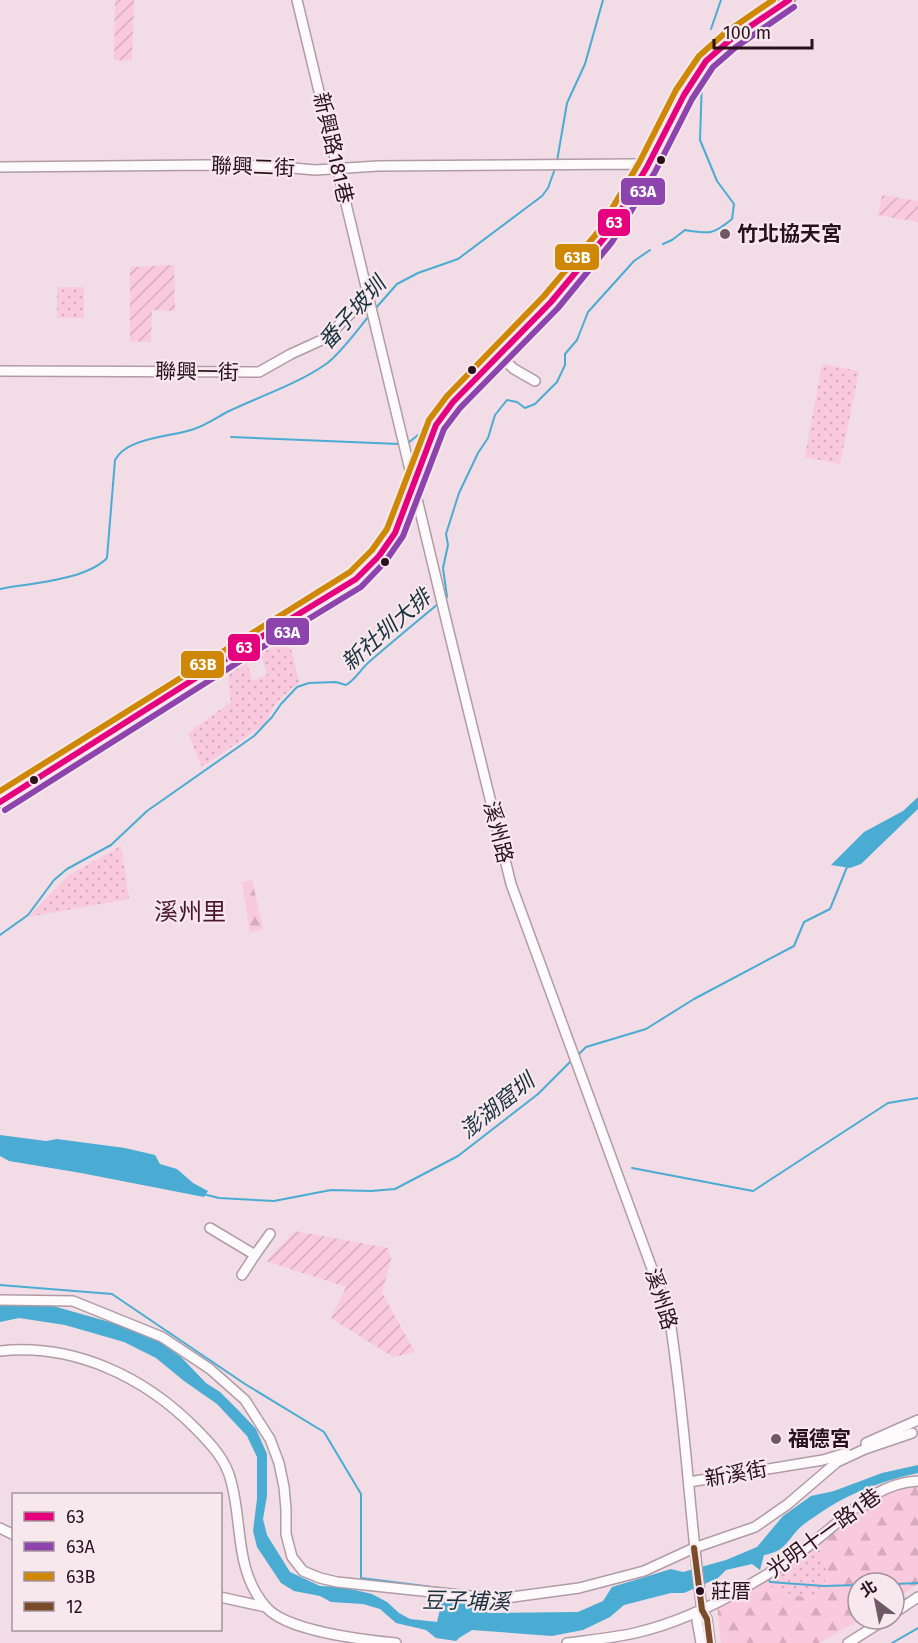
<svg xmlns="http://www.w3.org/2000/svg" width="918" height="1643" viewBox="0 0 918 1643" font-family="'Fira Sans','Noto Sans TC',sans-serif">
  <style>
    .grass { fill: url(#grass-dots) }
    .forest { fill: url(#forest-firs) }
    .garden { fill: url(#garden-furrows) }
    .water { fill: #4aacd2 }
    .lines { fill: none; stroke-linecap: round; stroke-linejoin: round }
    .stream { stroke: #4aacd2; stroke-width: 2 }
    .minor-casing { stroke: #b19ca5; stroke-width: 12 }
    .major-casing { stroke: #b49d9b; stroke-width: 14 }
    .minor { stroke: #fdfafb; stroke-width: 9 }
    .major { stroke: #eee4e1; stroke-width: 10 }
    .bus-1-casing { stroke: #f7e8ee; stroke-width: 10 }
    .bus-2-casing { stroke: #f7e8ee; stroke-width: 10 }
    .bus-3-casing { stroke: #f7e8ee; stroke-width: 10 }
    .bus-4-casing { stroke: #f7e8ee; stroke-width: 10 }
    .bus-1 { stroke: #e5007d; stroke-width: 6 }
    .bus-2 { stroke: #8e44ad; stroke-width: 6 }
    .bus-3 { stroke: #ce8806; stroke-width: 6 }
    .bus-4 { stroke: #7a4b2a; stroke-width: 6 }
    .bus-dot { fill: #2a121d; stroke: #f7e8ee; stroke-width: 2 }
    .poi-dot { fill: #705963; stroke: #f7e8ee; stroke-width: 2 }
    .labels { text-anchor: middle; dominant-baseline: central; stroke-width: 4.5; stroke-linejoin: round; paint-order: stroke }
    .bus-label { font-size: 20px; fill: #2a121d; stroke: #f7e8ee; text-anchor: start }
    .street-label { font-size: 21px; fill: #2a121d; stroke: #f7e8ee }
    .poi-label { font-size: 21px; font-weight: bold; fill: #2a121d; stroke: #f7e8ee; text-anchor: start }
    .water-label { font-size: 22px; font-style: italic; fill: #18313d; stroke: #f7e8ee }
    .quarter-label { font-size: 24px; fill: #4b1631; stroke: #f7e8ee }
    .line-badge { stroke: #f7e8ee; stroke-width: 2 }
    .badge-label { font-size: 16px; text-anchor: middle; font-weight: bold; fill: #fff }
  </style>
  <defs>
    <pattern id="grass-dots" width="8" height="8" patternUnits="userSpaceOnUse" patternTransform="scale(1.5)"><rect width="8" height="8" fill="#f9c9dd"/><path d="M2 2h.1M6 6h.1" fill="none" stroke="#d6acbd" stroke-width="1.8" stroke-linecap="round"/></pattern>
    <pattern id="forest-firs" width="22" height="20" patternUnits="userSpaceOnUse" patternTransform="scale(1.5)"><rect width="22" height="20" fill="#f9c9dd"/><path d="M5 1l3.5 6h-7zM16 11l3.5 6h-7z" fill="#d6acbd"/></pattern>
    <pattern id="garden-furrows" width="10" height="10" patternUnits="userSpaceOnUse" patternTransform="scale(1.5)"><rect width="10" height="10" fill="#f9c9dd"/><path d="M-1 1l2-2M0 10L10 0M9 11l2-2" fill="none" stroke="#d6acbd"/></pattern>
  </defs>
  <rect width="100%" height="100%" fill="#f2dce5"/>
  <g class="grass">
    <rect x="57" y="287" width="27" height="31"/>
    <path d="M822,364L859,371L840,464L805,457Z"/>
    <path d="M284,631L289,640L299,682L275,704L265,724L202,767L188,733L231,702L227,666L245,655L252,681L267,675L259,647Z"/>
    <path d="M121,846L129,899L28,917L69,875Z"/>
    <path d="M818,1544L828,1575L818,1596C798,1599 778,1592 762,1582Z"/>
  </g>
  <g class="forest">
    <path d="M252,880L263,928L250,933L242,882Z"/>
    <path d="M918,1484V1584L894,1600V1583H858V1619H862L819,1643H721L717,1605L762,1582C778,1592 798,1599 818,1596L828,1575L818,1544L868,1502L891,1489Z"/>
  </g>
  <g class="garden">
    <path d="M115,0H134L132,61L114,60Z"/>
    <path d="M882,195L918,201V222L878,215Z"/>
    <path d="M174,265L175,311L152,310L151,342L130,341V267Z"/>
    <path d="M295,1231L388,1248L391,1259L382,1293L415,1352L393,1357L331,1318L346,1287L266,1261Z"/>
  </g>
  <g class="water">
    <path d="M918,797V809L861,864L850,868L831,865L864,832L903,811Z"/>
    <path d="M0,1135L46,1141L57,1139L125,1148L155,1155L160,1164L177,1169L193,1183L208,1191L204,1197L81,1173L9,1161L0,1156Z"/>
    <path d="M37,1304L53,1306L106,1321L154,1337L181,1357L206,1383L220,1392L241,1413L256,1429L267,1454V1496L263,1519L267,1535L290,1572L320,1586L342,1587L372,1594L387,1602L399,1613L410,1619L437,1622L442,1601L477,1605L488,1613L578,1612L603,1601L612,1587L671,1569L683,1572L726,1560L757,1547L783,1516L811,1496L834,1491L882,1473L918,1465V1473C886,1480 854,1491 826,1509C819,1514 810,1519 803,1525C787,1538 788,1551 764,1555L760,1570L752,1564L726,1570L718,1578L684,1593H671L624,1605L610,1617L583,1630L552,1636L472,1630L459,1638L456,1641L436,1638L426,1630L396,1623L380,1609L363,1604L331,1602L320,1596L294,1591L281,1583L257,1547L253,1531L257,1499V1457L247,1436L217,1404L184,1381L156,1358L124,1342L65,1325L19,1318L0,1322V1305Z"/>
  </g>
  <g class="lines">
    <g class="stream">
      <path d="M711,29L721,0"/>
      <path d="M653,142L695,67"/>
      <path d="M557,161L567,103L585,64L603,0"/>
      <path d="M663,244L672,240L685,230C709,234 713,235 732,219L734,204L717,181L700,140L702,79"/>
      <path d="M375,309L397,284L418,273L458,259L542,196L548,188L556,166"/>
      <path d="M231,437L399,444"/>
      <path d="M408,443L428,427L448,399"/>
      <path d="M0,589C31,583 86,580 107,558L115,460C127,437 172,437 194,429C206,425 216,418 227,412C260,396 296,385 326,364C340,354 358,329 369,316"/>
      <path d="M445,599L447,597L443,568L448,545L446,534L459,493L478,453L488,438L495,415L507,400L517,402L525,408L535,404L557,382L565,365V354L577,340L588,312L634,261L650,250"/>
      <path d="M0,935L28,915L54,880L67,869L111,845L147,811L254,736L272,717L281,704L297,687L309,683L336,682L346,685C356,679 361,669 369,662C392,642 415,623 438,604"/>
      <path d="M577,1056L586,1047L646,1029L694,999L794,946L804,922L830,909L847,867"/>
      <path d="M632,1168L753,1191L888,1103L918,1098"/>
      <path d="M203,1194L219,1198L274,1201L331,1190L371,1191L395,1189L458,1156L538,1094L572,1060"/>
      <path d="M0,1285L112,1294L245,1384L324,1432L361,1494V1578L456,1590"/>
      <path d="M769,1580L770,1582L824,1586L858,1585"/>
      <path d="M894,1584L918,1583"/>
      <path d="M892,1643L918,1628"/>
    </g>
    <g class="minor-casing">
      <g id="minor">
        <path d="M297,0L449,632L511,884L669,1315C685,1413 689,1512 702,1610L707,1619L710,1643"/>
        <path d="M0,167L207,165L271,166L315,170L378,166L634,164L647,167"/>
        <path d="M499,355L514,369L535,381"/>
        <path d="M0,371L259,372L291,354L326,338L368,296"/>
        <path d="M210,1228L255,1255L242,1275"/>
        <path d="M255,1255L270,1234"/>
        <path d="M0,1300L73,1301L162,1337L210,1369L245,1400L270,1439L279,1463L284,1487L286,1509V1534L292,1557L303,1571L320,1578L337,1582L498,1599L579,1588L644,1571L694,1548L755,1527L788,1504L837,1462L865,1449L912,1433"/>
        <path d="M0,1351C74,1343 145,1377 196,1429C211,1444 226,1460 231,1481C243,1524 234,1570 266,1607C286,1631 364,1640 396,1643"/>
        <path d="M866,1443L918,1420"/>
        <path d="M689,1482L823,1460L846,1453"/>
        <path d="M0,1528L14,1535"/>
        <path d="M220,1597L266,1607"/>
        <path d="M894,1613L918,1597"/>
        <path d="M567,1643C590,1640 613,1638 635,1633C674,1624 715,1605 749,1585C774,1571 799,1554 821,1536C851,1512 877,1483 918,1481"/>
        <path d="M701,1643L697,1620L702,1610"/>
        <path d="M848,1643L886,1619"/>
      </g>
    </g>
    <g class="major-casing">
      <path id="major" d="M0,802L251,643L356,579L379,556L395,533L436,425L453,402L551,302L605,237L647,167L684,95L700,69L706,61L730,40L789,0"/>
    </g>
    <use href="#minor" class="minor"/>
    <use href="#major" class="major"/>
    <g class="bus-1-casing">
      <path id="bus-1" d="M0,802L251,643L356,579L379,556L395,533L436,425L453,402L551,302L605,237L647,167L684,95L706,61L730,40L789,0"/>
    </g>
    <g class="bus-2-casing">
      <path id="bus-2" d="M5,810L256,651L361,587L385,562L403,536L444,429L460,408L558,308L612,242L655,172L692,99L713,67L736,47L794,7"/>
    </g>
    <g class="bus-3-casing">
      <path id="bus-3" d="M0,791L350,572L372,550L387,529L429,420L447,396L544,296L598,232L639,163L676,90L699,56L725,33L773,0"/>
    </g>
    <g class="bus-4-casing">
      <path id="bus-4" d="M694,1548L702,1610L707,1619L710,1643"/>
    </g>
    <use href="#bus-1" class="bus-1"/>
    <use href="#bus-2" class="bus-2"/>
    <use href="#bus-3" class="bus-3"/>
    <use href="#bus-4" class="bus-4"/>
  </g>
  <g class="bus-dot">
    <circle cx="661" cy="160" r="5"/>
    <circle cx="472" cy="370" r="5"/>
    <circle cx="385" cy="562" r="5"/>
    <circle cx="34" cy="780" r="5"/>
    <circle cx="700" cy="1591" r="5"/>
  </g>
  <g class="poi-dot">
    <circle cx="725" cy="234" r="6"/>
    <circle cx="776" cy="1439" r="6"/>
  </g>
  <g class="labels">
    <g class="bus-label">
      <text x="711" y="1591">莊厝</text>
    </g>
    <g class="street-label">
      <text transform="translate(333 148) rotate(77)">新興路181巷</text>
      <text transform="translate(253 167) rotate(2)">聯興二街</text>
      <text transform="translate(197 372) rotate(1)">聯興一街</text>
      <text transform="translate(498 832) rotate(76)">溪州路</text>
      <text transform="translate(661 1299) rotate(73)">溪州路</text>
      <text transform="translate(736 1474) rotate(-10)">新溪街</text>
      <text transform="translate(824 1533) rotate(-36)">光明十一路1巷</text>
    </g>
    <g class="poi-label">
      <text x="737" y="234">竹北協天宮</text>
      <text x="788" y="1439">福德宮</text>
    </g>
    <g class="water-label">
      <text transform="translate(352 313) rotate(-48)">番子坡圳</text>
      <text transform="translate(386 630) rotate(-41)">新社圳大排</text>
      <text transform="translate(497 1106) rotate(-39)">澎湖窟圳</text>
      <text transform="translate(466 1601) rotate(1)">豆子埔溪</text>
    </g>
    <g class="quarter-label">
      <text x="190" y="912">溪州里</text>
    </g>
  </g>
  <g class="line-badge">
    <rect x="620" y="177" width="46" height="29" rx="6" fill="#8e44ad"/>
    <rect x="597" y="208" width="34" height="29" rx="6" fill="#e5007d"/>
    <rect x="554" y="243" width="46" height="28" rx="6" fill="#ce8806"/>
    <rect x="265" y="617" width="45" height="29" rx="6" fill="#8e44ad"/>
    <rect x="227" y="633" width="34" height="29" rx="6" fill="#e5007d"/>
    <rect x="180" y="650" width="45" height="29" rx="6" fill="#ce8806"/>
  </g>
  <g class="badge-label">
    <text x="643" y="197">63A</text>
    <text x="614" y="228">63</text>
    <text x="577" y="263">63B</text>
    <text x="287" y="638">63A</text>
    <text x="244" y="653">63</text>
    <text x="203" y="670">63B</text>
  </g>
  <rect x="12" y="1493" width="210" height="138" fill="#f7e8ee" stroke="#a5929a" stroke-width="1.5"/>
  <rect x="24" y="1512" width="30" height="9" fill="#e5007d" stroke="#a5929a" stroke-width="1.5"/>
  <text x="66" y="1523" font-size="18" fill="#2a121d">63</text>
  <rect x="24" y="1542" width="30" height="9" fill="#8e44ad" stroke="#a5929a" stroke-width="1.5"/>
  <text x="66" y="1553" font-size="18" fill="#2a121d">63A</text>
  <rect x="24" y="1572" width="30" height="9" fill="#ce8806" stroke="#a5929a" stroke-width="1.5"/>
  <text x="66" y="1583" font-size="18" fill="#2a121d">63B</text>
  <rect x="24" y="1602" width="30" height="9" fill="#7a4b2a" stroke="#a5929a" stroke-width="1.5"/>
  <text x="66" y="1613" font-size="18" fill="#2a121d">12</text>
  <g transform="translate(876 1601) rotate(328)"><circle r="28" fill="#f7e8ee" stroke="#a5929a" stroke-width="1.5"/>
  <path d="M0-4.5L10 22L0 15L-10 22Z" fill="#705963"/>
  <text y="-9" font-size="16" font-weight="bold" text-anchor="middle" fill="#2a121d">北</text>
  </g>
  <path d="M714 39v9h98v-9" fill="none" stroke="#2a121d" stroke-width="3"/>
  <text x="723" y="39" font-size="18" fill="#2a121d" stroke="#f7e8ee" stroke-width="4.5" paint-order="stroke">100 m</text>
</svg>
